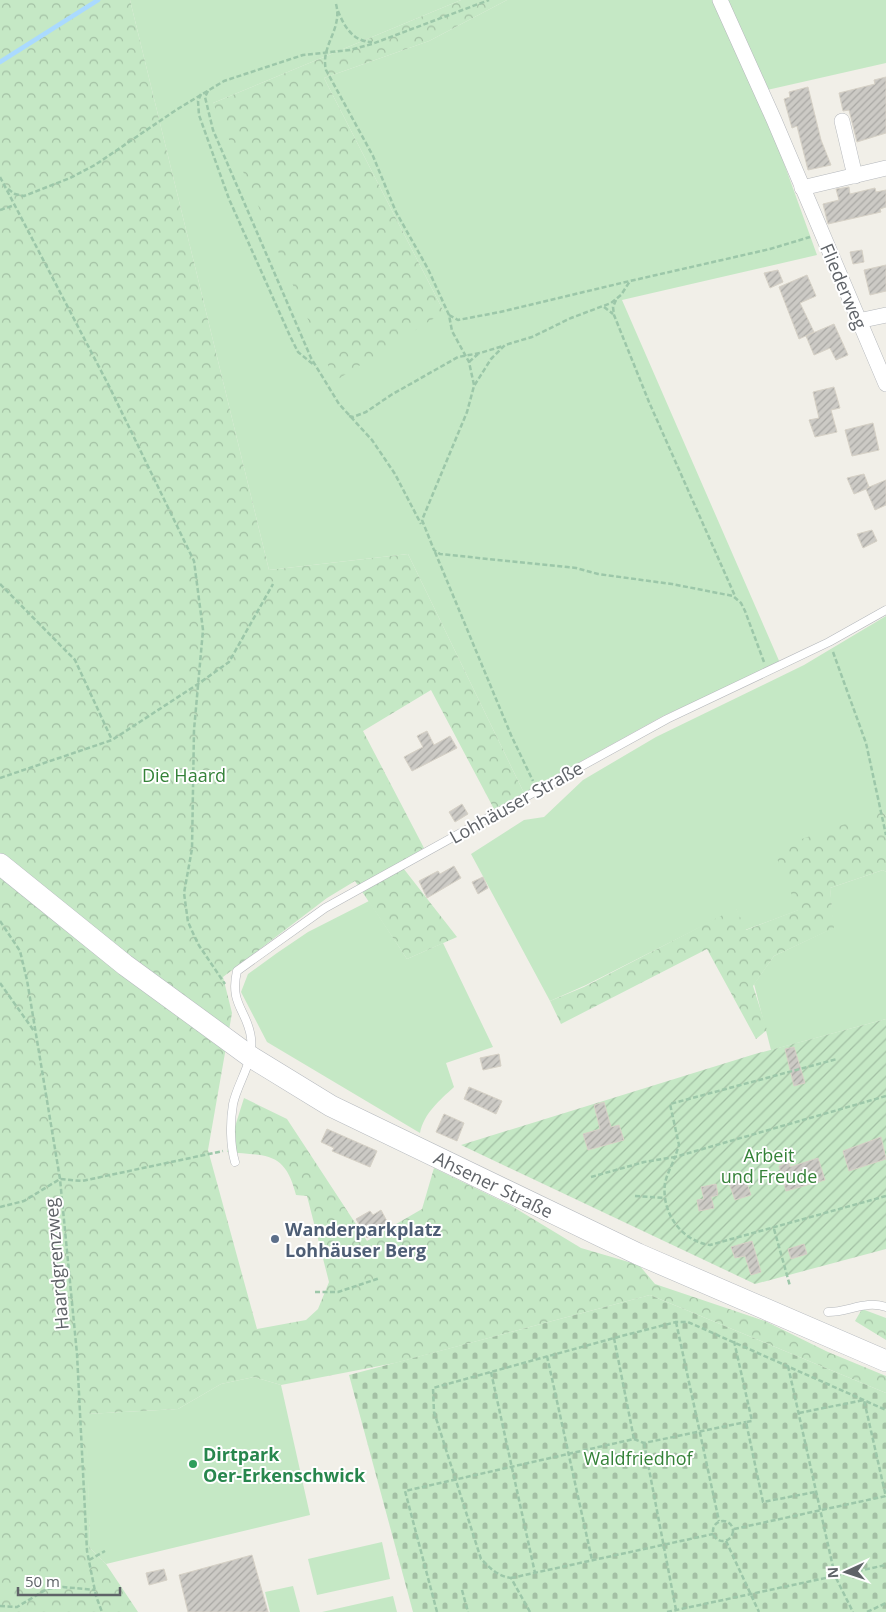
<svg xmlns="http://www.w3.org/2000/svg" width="886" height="1612" viewBox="0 0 886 1612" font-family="'Open Sans',sans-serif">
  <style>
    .grass { fill: #c5e8c5 }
    .forest { fill: url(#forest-crowns) }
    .cemetery { fill: url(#cemetery-stones) }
    .garden { fill: url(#garden-furrows) }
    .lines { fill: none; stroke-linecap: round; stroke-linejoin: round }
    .stream { stroke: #aadaff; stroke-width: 4.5 }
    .building { fill: url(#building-hatch); stroke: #d6d1c6 }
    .lane-casing { stroke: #b5b8bc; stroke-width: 9 }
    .street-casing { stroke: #b5b8bc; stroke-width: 16 }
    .secondary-casing { stroke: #b6babf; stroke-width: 22 }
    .path { stroke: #9cc7a9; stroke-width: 2.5; stroke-dasharray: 5 2.5; stroke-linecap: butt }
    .lane { stroke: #fff; stroke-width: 8 }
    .street { stroke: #fff; stroke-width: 15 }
    .secondary { stroke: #fff; stroke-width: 21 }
    .service-dot { fill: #5c6f8a; stroke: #fff; stroke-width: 2 }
    .leisure-dot { fill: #2e9e5b; stroke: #fff; stroke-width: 2 }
    .labels { text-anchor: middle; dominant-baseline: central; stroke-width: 4; stroke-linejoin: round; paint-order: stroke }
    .street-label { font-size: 18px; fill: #5f6368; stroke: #fff }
    .park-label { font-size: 18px; fill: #348238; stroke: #fff }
    .service-label { font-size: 18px; font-weight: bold; fill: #4e5e75; stroke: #fff; text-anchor: start }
    .leisure-label { font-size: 18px; font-weight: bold; fill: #27864d; stroke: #fff; text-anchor: start }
  </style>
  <defs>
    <pattern id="forest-crowns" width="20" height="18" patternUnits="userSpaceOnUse" patternTransform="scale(1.25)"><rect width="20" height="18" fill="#c5e8c5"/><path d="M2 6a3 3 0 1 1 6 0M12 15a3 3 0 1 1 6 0" fill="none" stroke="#a3c0a4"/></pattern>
    <pattern id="cemetery-stones" width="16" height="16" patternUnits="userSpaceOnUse" patternTransform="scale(1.25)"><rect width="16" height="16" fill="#c5e8c5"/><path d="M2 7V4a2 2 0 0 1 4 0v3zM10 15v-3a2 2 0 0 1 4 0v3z" fill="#a3c0a4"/></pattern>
    <pattern id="garden-furrows" width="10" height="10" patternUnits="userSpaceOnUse" patternTransform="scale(1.25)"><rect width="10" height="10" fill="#c5e8c5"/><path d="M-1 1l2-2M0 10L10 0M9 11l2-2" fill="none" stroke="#a3c0a4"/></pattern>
    <pattern id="building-hatch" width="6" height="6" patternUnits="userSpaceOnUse" patternTransform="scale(1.25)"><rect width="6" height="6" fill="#cccac5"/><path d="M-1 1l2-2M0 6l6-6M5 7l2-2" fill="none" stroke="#a9a8a4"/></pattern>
  </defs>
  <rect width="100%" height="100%" fill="#f1efe8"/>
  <g class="grass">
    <path d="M130,0H461L213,103L444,312L324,78L429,41L507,0H714L776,141L817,255L622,300L780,663L663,716L524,793L408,554L269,570Z"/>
    <path d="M724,0H886V63L767,90Z"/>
    <path d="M886,616V816L882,811L799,910L745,930L736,909L586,985L550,1001L471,854L524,820L544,817L583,780L656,737L804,665Z"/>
    <path d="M883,870L886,872V1019L771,1050L754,984L774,956L833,928L830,888Z"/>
    <path d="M369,901L407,959L443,943L493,1047L446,1063L454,1087C440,1100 424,1113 420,1133L267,1042L241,992L248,974L277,953L308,932Z"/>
    <path d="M254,1377L281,1385L310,1515L106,1564L90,1548L86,1414L178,1409L221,1384Z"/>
    <path d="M382,1542L390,1579L317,1595L308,1559Z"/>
    <path d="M293,1586L300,1612H270L265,1592Z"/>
    <path d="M393,1596L397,1612H322Z"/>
  </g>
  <g class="forest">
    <path d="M0,0H130L269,570L408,554L524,793L494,809L431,690L363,731L424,848L400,864L457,937L407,959L355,881L327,898L223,977L232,1013L208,1150L257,1329L306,1320L318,1309L329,1282L307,1196L296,1195C285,1151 267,1156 227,1152L244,1098L287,1119L367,1241L422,1209L434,1168L510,1205L581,1248L639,1265L655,1284L765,1321L828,1352L886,1376V1393L650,1295L395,1363L281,1385L254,1377L221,1384L178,1409L87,1414L90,1548L106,1564L138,1612H0Z"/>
    <path d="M461,0H507L429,41L324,78L444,312L335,381L213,103Z"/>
    <path d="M882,811L886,816V872L883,870L830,888L834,928L774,956L753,986L767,1030L756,1039L707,949L561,1024L550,1001L584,987L736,908L746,930L798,910L773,849Z"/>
    <path d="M862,1309L886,1318V1340L855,1321Z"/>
  </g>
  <path class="cemetery" d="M650,1295L886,1393V1612H413L349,1375Z"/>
  <path class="garden" d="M886,1019V1249L755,1284L461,1145L755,1054Z"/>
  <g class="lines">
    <path class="stream" d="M0,62L98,0"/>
  </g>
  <g class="building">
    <path d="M886,77V133L857,142L849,110L843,111L839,93L875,84L874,80Z"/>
    <path d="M808,87L821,140L831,165L808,170L797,126L792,128L784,99L790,97L789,92Z"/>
    <path d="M849,187L850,194L875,188L876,192L886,190V207L880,209L881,212L828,224L823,204L839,200L836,189Z"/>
    <path d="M862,250L864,262L853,264L850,252Z"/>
    <path d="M886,265V291L870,295L864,270Z"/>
    <path d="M778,270L783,282L770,288L764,273Z"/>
    <path d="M807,275L816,296L800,303L814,332L799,339L779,287Z"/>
    <path d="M834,324L848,355L836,360L830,348L814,355L806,336Z"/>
    <path d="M834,387L840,408L831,410L837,432L815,437L809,420L819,418L813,392Z"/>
    <path d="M873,423L879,450L852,456L845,430Z"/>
    <path d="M864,474L869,487L867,488L886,480V505L875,510L866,489L854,494L847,478Z"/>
    <path d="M872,530L877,541L863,548L857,534Z"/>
    <path d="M427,731L434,745L450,736L457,748L412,771L404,757L423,747L417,736Z"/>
    <path d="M462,804L468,814L455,822L449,812Z"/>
    <path d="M454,866L461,878L427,898L419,881L438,871L440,874Z"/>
    <path d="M483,877L488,888L478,894L472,882Z"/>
    <path d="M794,1047L805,1083L794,1086L785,1049Z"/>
    <path d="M499,1054L501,1066L483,1070L480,1058Z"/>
    <path d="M469,1087L502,1101L496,1114L464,1099Z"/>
    <path d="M604,1102L611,1127L619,1125L624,1140L588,1150L583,1134L600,1129L594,1105Z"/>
    <path d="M444,1114L464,1123L457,1141L436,1132Z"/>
    <path d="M327,1129L377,1151L370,1167L332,1151L334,1148L321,1142Z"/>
    <path d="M881,1137L886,1159L849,1171L843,1151Z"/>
    <path d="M818,1158L825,1180L786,1191L779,1166L789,1162L790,1167Z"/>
    <path d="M745,1178L751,1195L735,1200L729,1183Z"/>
    <path d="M716,1184L718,1195L711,1197L714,1208L699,1211L697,1200L704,1199L701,1187Z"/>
    <path d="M381,1210L389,1225L367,1238L356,1219L370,1211L373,1215Z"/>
    <path d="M752,1241L761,1272L751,1275L745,1256L735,1258L731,1247Z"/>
    <path d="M804,1244L807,1254L791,1259L788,1249Z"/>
    <path d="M252,1555L268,1612H188L179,1575Z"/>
    <path d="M164,1569L167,1580L149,1585L146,1573Z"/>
  </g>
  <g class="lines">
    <g class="lane-casing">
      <g id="lane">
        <path d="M235,1162C230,1145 230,1122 233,1104C238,1081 254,1063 251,1038C248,1011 229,1005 237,971L325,908L520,800L667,719L829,642L886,610"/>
        <path d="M828,1312C849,1312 865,1300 886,1307"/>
      </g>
    </g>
    <g class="street-casing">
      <g id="street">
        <path d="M720,0L774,120L886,384"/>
        <path d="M842,121L855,176"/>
        <path d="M802,188L886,168"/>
        <path d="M858,321L886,315"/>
      </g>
    </g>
    <g class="secondary-casing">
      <g id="secondary">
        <path id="s1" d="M0,864L125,965L251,1057L331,1106L638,1254L886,1361"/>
      </g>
    </g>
    <g class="path">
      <path d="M336,4C343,29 320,46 326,70L373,156L396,212L428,269L449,315L452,331L469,362L474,385"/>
      <path d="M338,11C344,26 353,42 372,42"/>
      <path d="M208,91L205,97L213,130L311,358L339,404L372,440L395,474L421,524"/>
      <path d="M201,94L198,101L199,115L229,199L290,336L298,352L314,365"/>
      <path d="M0,177L110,388L194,561L203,630L194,730L192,849L184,893L188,922L198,944L225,984"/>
      <path d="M8,189L15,194L24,196L70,178L95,165L176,110L224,81L303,55L350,50L372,44L489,0"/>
      <path d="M0,210L15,205"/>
      <path d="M616,300L613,307L614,315L649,402L735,596"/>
      <path d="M604,307L613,314"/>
      <path d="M449,315L458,320L500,312L630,281"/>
      <path d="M469,362L478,354"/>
      <path d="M349,416L353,417L366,412L391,395L458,357L480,353L503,346"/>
      <path d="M435,552L511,735L533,781"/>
      <path d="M0,584L75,660L112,740"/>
      <path d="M833,652L866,743L886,835"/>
      <path d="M764,662L745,611L741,603L733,596L672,584L598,574L576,568L440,554L434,550L422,520L467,412L474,386L491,359L505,345L532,337L571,318L611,303L621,295L630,281L770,249L810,237"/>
      <path d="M0,778L112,740L198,684L229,662L273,584"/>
      <path d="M0,921L20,951L27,980L60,1179L77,1354L87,1551L96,1596L102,1612"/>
      <path d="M0,983L34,1031"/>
      <path d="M886,1096L675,1157C672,1165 667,1174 665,1183C661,1212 681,1241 710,1245L886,1196"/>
      <path d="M591,1177L644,1162L675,1157L679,1145L670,1104L837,1059"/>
      <path d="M635,1196L665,1198"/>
      <path d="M0,1207L24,1201L60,1179L82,1181L223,1151"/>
      <path d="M774,1229L790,1286"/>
      <path d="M315,1292H338L380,1278"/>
      <path d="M676,1322L719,1521"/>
      <path d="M614,1338L634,1439"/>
      <path d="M734,1341L752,1421L746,1422L763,1502L815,1492"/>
      <path d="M547,1356L592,1560"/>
      <path d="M788,1366L835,1576L853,1612"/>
      <path d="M491,1372L535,1573"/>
      <path d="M799,1413L864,1400L886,1497"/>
      <path d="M644,1443L676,1610"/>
      <circle cx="723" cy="1531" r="10"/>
      <path d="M734,1529L886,1496"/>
      <path d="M726,1541L759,1612"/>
      <path d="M89,1560L105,1551"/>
      <path d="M511,1578L713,1534"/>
      <path d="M462,1590L468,1612"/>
      <path d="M0,1606L17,1607L47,1589L63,1587L95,1590"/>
      <path d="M437,1612L405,1491L634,1439L644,1443L746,1422"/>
      <path d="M530,1612L511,1578C497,1576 490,1568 481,1559L434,1412L433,1388L614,1338L676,1322H688L886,1410"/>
      <path d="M667,1612L886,1565"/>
      <path d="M867,1612L886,1603"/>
    </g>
    <use href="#lane" class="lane"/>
    <use href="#street" class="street"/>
    <use href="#secondary" class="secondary"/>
  </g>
  <circle class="service-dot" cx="275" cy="1239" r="5"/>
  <circle class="leisure-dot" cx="193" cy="1464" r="5"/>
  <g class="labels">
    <g class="street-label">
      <text transform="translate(844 286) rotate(67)">Fliederweg</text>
      <text transform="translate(516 802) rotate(-29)">Lohhäuser Straße</text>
      <text stroke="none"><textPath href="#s1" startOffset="591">Ahsener Straße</textPath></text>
      <text transform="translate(56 1264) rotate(-95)">Haardgrenzweg</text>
    </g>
    <g class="park-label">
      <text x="184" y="775">Die Haard</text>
      <text x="769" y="1155">Arbeit<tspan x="769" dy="21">und Freude</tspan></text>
      <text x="638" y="1458">Waldfriedhof</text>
    </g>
    <g class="service-label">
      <text x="285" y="1229">Wanderparkplatz<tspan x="285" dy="21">Lohhäuser Berg</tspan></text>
    </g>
    <g class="leisure-label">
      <text x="203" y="1454">Dirtpark<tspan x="203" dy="21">Oer-Erkenschwick</tspan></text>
    </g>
  </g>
  <g transform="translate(846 1572) rotate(267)" stroke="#ffffff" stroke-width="4" paint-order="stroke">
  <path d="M0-4L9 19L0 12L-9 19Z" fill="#5f6368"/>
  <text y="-8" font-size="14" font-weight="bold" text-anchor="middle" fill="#5f6368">N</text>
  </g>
  <path d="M18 1587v8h102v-8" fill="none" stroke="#5f6368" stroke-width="2.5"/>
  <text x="25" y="1587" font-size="15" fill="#5f6368" stroke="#ffffff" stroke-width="4" paint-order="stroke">50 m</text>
</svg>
